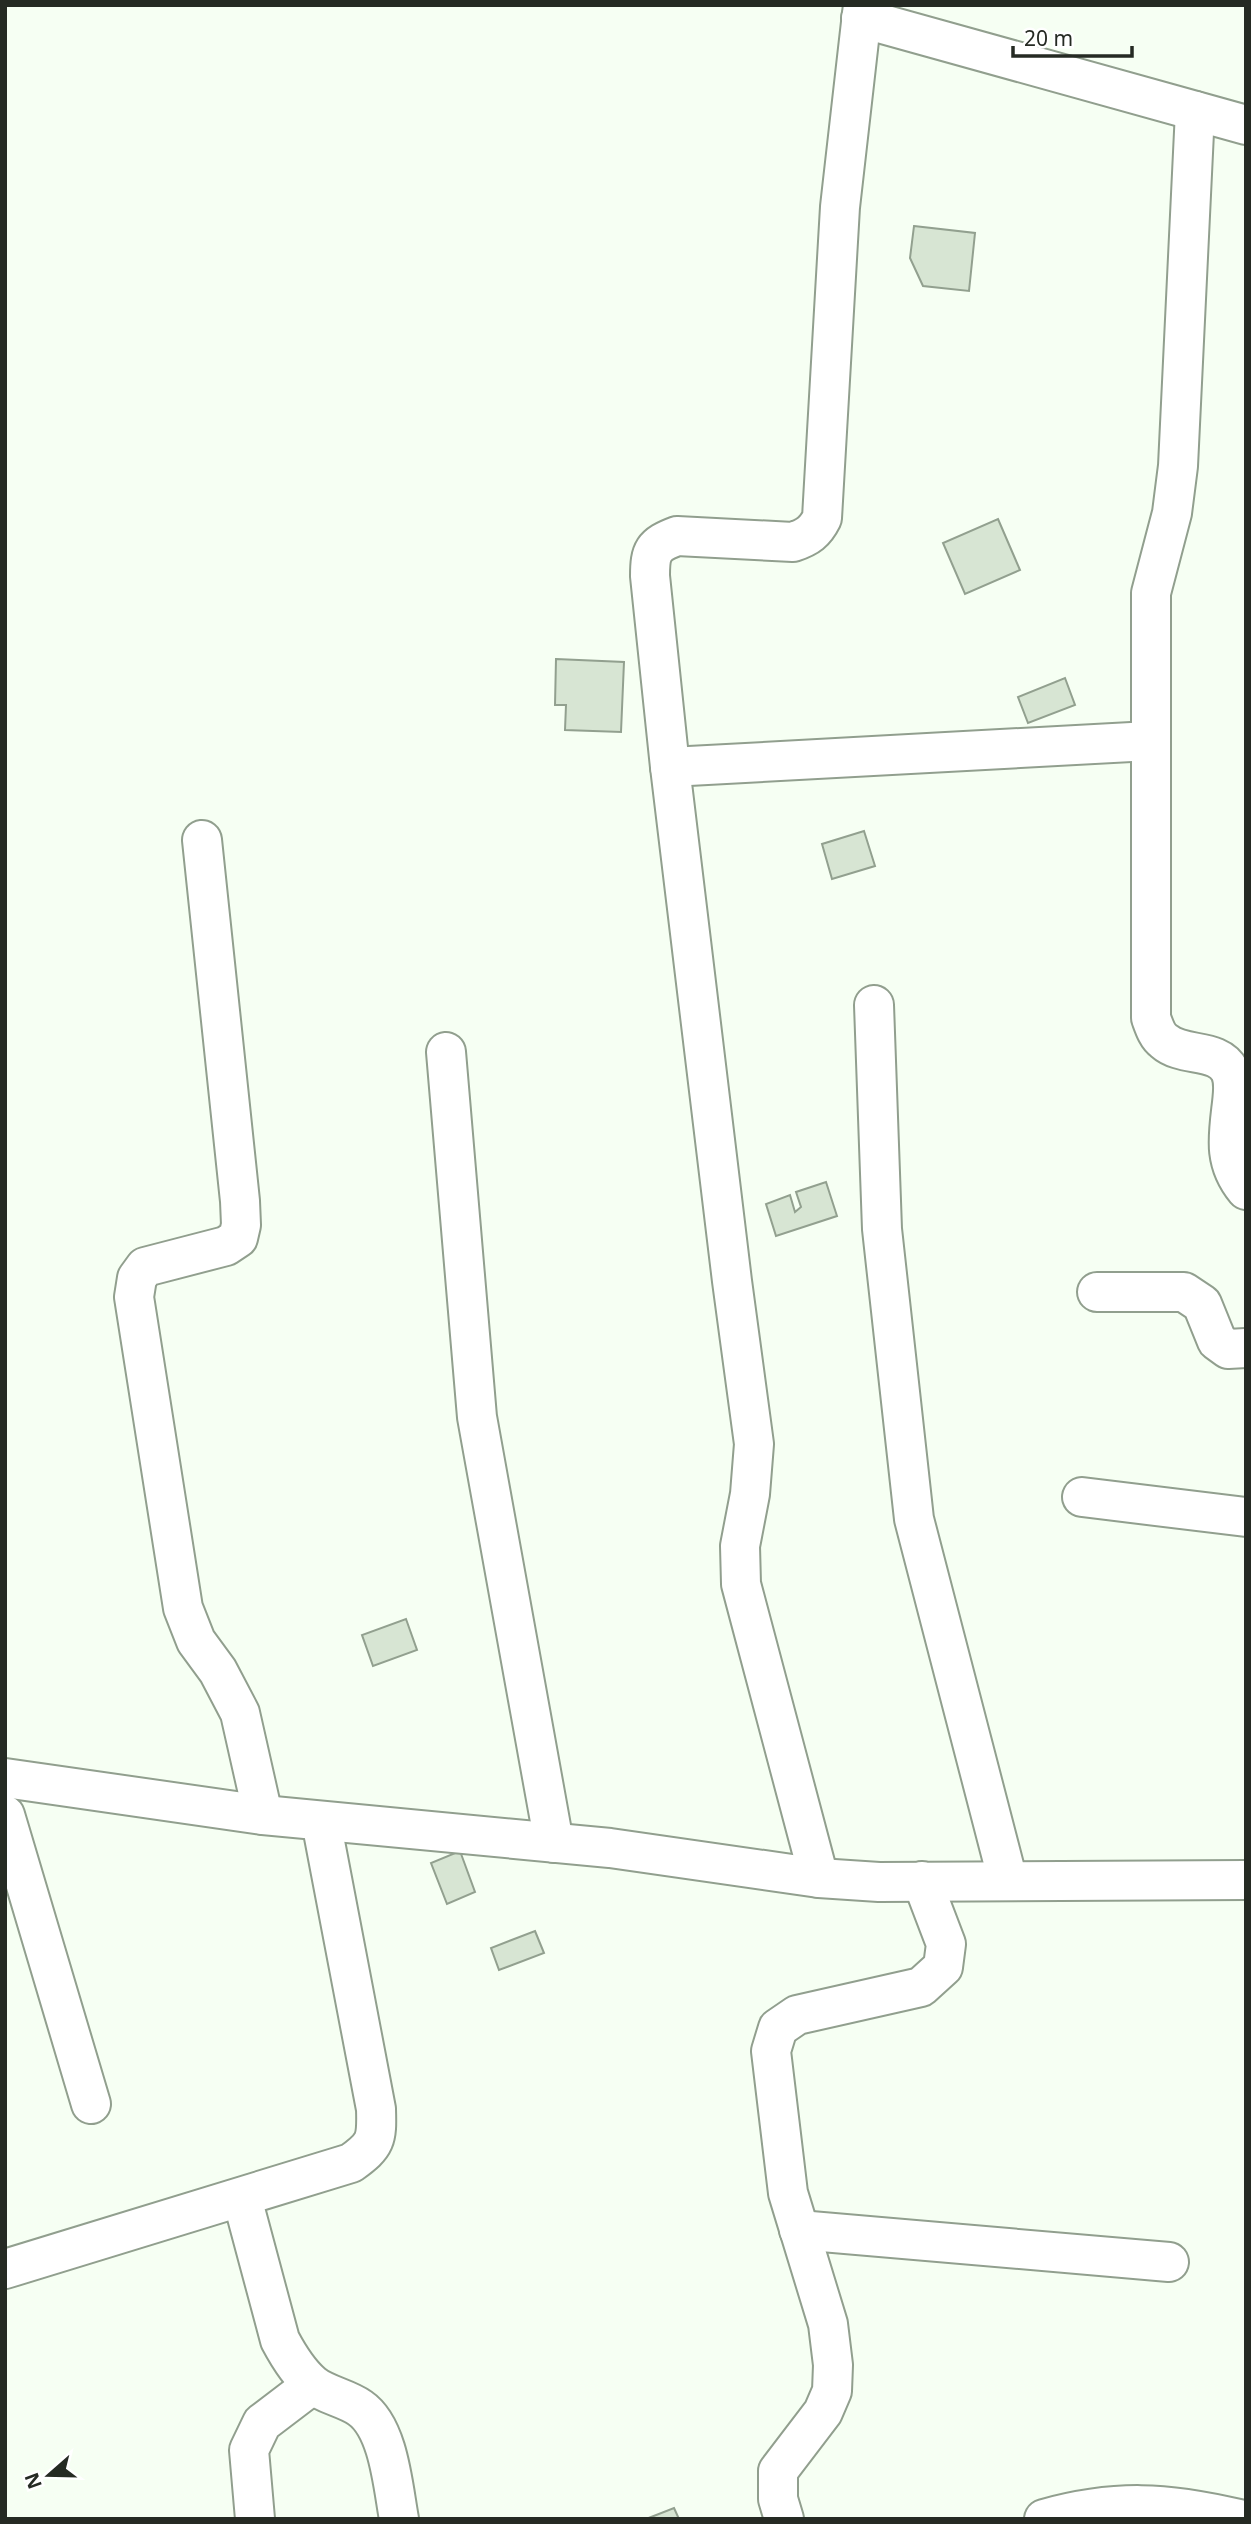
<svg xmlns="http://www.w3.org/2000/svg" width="1251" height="2524" viewBox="0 0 1251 2524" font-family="'Noto Sans',sans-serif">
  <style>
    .building { fill: #d7e5d3; stroke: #92a08f; stroke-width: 2 }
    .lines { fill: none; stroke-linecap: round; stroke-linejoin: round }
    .street-casing { stroke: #919f8e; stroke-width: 42 }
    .street { stroke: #fff; stroke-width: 38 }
  </style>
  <rect width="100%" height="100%" fill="#f6fff3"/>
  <g class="building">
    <path d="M914,226L975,233L969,291L923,286L910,258Z"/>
    <path d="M998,519L1020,570L965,594L943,543Z"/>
    <path d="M556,659L624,662L621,732L565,730L566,705H555Z"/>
    <path d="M1065,678L1075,705L1028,723L1018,697Z"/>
    <path d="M864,831L875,866L832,879L822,844Z"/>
    <path d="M826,1182L837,1216L776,1236L766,1204L790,1195L795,1212L801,1207L796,1192Z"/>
    <path d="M406,1619L417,1650L373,1666L362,1635Z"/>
    <path d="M460,1851L475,1892L447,1904L431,1863Z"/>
    <path d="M535,1931L544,1953L499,1970L491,1948Z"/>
    <path d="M674,2508L679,2519H646Z"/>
  </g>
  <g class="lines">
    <g class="street-casing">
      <g id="street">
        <path d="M861,18L1246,125"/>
        <path d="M1195,111L1178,466L1172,513L1151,593V1018C1154,1026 1157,1036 1164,1041C1183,1058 1218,1047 1230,1071C1235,1082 1233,1092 1232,1103C1228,1137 1223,1162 1246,1190"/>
        <path d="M670,767L1150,741"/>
        <path d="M202,840L240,1201L241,1225L238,1238L226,1246L145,1267L137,1278L134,1297L183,1608L196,1641L218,1671L240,1713L263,1815"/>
        <path d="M874,1005L882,1229L914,1519L1008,1881"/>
        <path d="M446,1052L477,1417L554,1843"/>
        <path d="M1097,1292H1184L1202,1304L1217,1341L1228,1349L1246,1348"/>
        <path d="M1082,1497L1246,1517"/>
        <path d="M5,1778L263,1815L610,1848L819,1878L879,1882L1246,1880"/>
        <path d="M5,1815L91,2104"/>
        <path d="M819,1878L741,1584L740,1546L750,1494L754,1444L732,1281L670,767L650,576C650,551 653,545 677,536L793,542C808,537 815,532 822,518L840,207L863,5"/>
        <path d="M242,2198L280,2340C288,2355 298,2372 312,2384C325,2395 346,2398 360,2408C389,2428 393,2487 399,2519"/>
        <path d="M799,2230L1169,2262"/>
        <path d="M5,2269L351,2163C376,2145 377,2140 376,2109L321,1821"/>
        <path d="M255,2519L249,2450L262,2423L312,2385"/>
        <path d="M784,2519L778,2499V2471L823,2412L832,2391L833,2365L828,2324L788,2193L771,2051L778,2028L797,2015L921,1987L943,1967L946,1944L922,1881"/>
        <path d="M1044,2519C1115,2499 1167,2502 1239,2519"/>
      </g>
    </g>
    <use href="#street" class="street"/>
  </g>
  <rect width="1251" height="2524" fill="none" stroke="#252a23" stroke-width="14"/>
  <g transform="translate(49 2475) rotate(250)" stroke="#ffffff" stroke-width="5" paint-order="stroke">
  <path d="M0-5L12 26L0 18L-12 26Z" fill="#252a23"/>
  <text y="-10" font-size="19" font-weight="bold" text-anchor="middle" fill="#252a23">N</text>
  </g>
  <path d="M1013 46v10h119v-10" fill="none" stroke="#252a23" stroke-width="3.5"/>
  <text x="1024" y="46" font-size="21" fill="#252a23" stroke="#ffffff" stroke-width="5" paint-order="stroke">20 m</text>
</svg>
